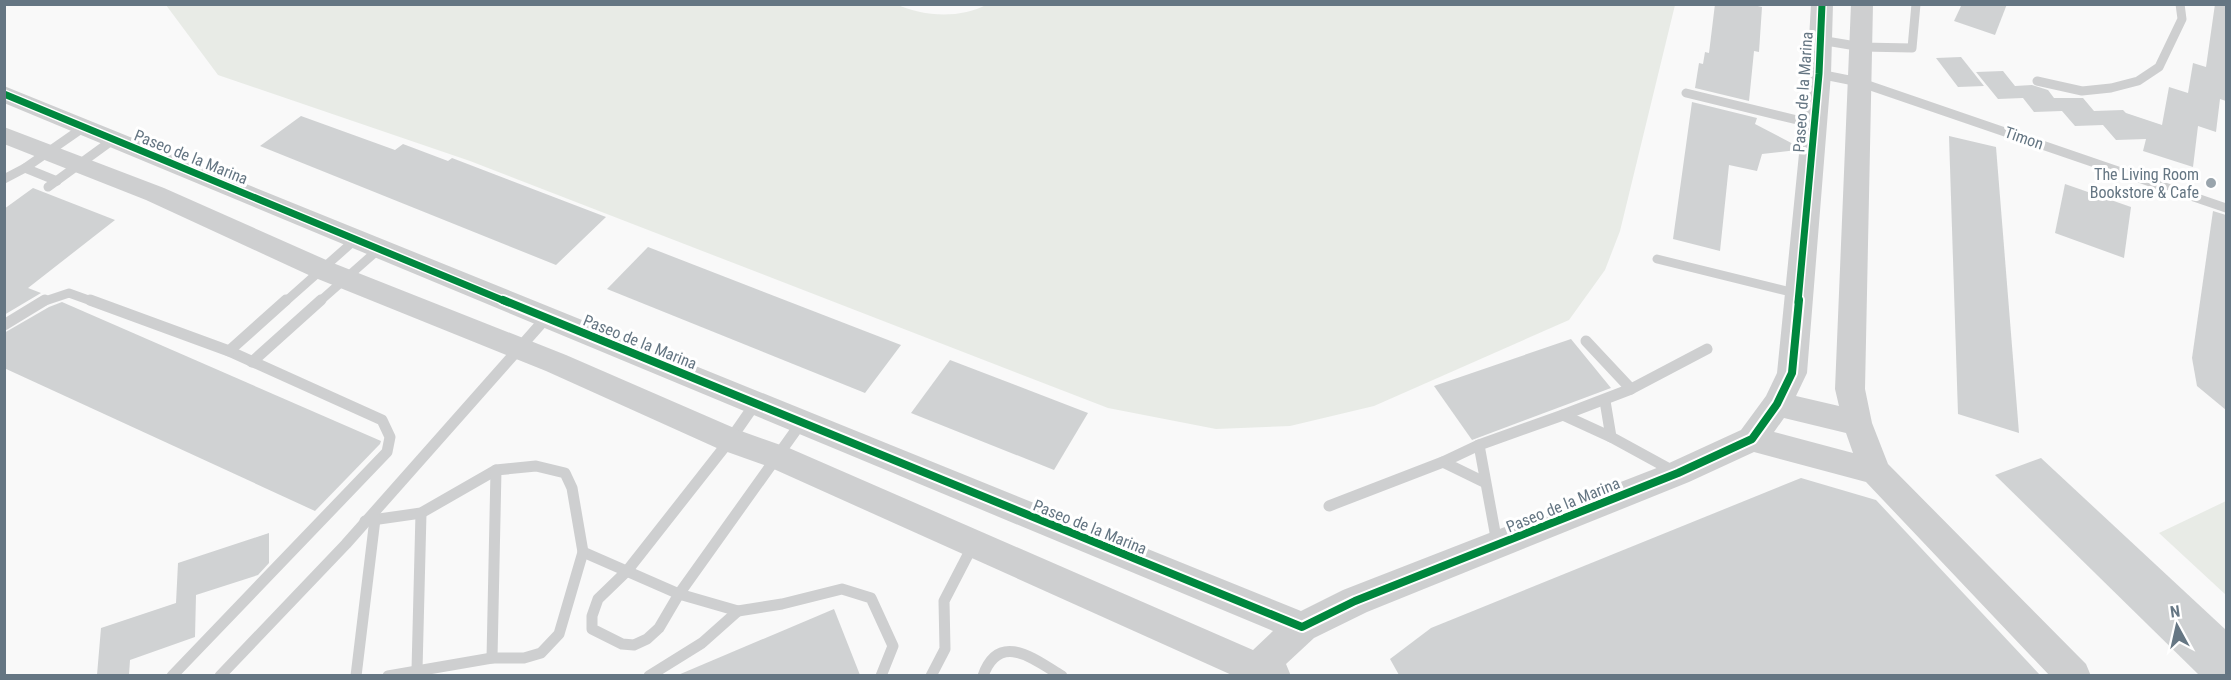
<svg xmlns="http://www.w3.org/2000/svg" width="2231" height="680" viewBox="0 0 2231 680" font-family="'Roboto Condensed',sans-serif">
  <style>
    .green { fill: #e8ebe6 }
    .building { fill: #d0d2d3 }
    .lines { fill: none; stroke-linecap: round; stroke-linejoin: round }
    .service-far1 { stroke: #cecfd0; stroke-width: 9 }
    .service { stroke: #cecfd0; stroke-width: 11 }
    .tertiary { fill: #cecfd0; fill-rule: evenodd }
    .cycleway-far1-casing { stroke: #fff; stroke-width: 10 }
    .cycleway-casing { stroke: #fff; stroke-width: 12 }
    .cycleway-far1 { stroke: #00873e; stroke-width: 7 }
    .cycleway { stroke: #00873e; stroke-width: 8 }
    .poi-dot { fill: #99a4ac; stroke: #fff; stroke-width: 2 }
    .labels { text-anchor: middle; dominant-baseline: central; stroke-width: 6; stroke-linejoin: round; paint-order: stroke }
    .street-label { font-size: 16px; fill: #657683; stroke: #fff }
    .poi-label { font-size: 16px; fill: #657683; stroke: #fff; text-anchor: end }
  </style>
  <rect width="100%" height="100%" fill="#f9f9f9"/>
  <g class="green">
    <path d="M896,4C924,17 960,19 988,4L1675,5L1620,231L1605,270L1569,320L1374,406L1290,426L1216,429L1108,408L470,161L218,75L166,5Z"/>
    <path d="M2226,501V595L2159,533Z"/>
  </g>
  <g class="building">
    <path d="M1715,4H1749L1762,7L1759,52L1754,51L1749,101L1695,88L1699,63L1703,64L1705,52L1709,53Z"/>
    <path d="M1962,4H2007L1995,35L1954,21Z"/>
    <path d="M2215,4H2226V101L2220,99L2216,132L2198,126L2193,167L2143,151L2146,139L2116,140L2103,125L2075,126L2062,111L2034,112L2023,98L1998,99L1976,72L2003,71L2015,86L2032,85L2048,90L2054,98H2083L2094,111L2123,110L2126,113L2162,125L2169,87L2188,93L2193,63L2206,67Z"/>
    <path d="M1961,57L1984,86L1958,87L1936,58Z"/>
    <path d="M1692,102L1757,118L1755,124L1797,146V150L1762,154L1757,171L1729,165L1720,251L1673,239Z"/>
    <path d="M301,116L395,150L403,144L448,161L452,158L606,217L556,265L260,146Z"/>
    <path d="M1949,136L1996,147L2019,433L1958,414Z"/>
    <path d="M2065,184L2131,207L2124,258L2055,233Z"/>
    <path d="M33,188L115,220L28,288L41,293L4,315V209Z"/>
    <path d="M2213,211L2226,215V410L2197,386L2192,358Z"/>
    <path d="M648,247L901,345L865,393L607,289Z"/>
    <path d="M62,302L381,441L380,444L315,511L4,368V333L49,307Z"/>
    <path d="M1571,339L1611,388L1472,440L1434,386Z"/>
    <path d="M950,360L1088,413L1054,470L911,413Z"/>
    <path d="M2041,458L2226,630V675H2199L1995,475Z"/>
    <path d="M1801,478L1876,500L2040,675H1399L1390,659L1431,628Z"/>
    <path d="M269,533V563L258,575L196,595L195,637L130,660L129,675H97L101,628L176,603L178,563Z"/>
    <path d="M834,609L860,675H678Z"/>
  </g>
  <g class="lines">
    <g class="service-far1">
      <path d="M1820,40L1862,47L1912,48L1916,4"/>
      <path d="M1819,74L1859,82L2226,208"/>
      <path d="M2037,81L2082,91L2111,88L2138,81L2159,67L2182,19L2180,4"/>
      <path d="M1686,93L1814,124"/>
      <path d="M25,168L57,181"/>
      <path d="M4,179L25,168L84,127"/>
      <path d="M48,187L114,139"/>
      <path d="M1657,259L1799,294"/>
      <path d="M42,302L69,293L94,302"/>
      <path d="M285,302L356,239"/>
      <path d="M319,302L379,249"/>
    </g>
    <g class="service">
      <path d="M90,300L229,351L382,420L390,437L387,452L172,676"/>
      <path d="M4,325L45,300"/>
      <path d="M1586,341L1631,389"/>
      <path d="M229,351L286,300"/>
      <path d="M252,362L321,300"/>
      <path d="M1605,401L1611,437"/>
      <path d="M755,404L730,440L627,571L598,599L592,616V629L622,644L634,645L647,639L659,628L679,594L801,423"/>
      <path d="M1563,415L1631,389L1707,349"/>
      <path d="M1479,445L1443,462L1484,482"/>
      <path d="M1329,506L1443,462"/>
      <path d="M365,521L421,513L496,470L536,466L565,473L572,488L583,552L679,594L738,611L782,604L842,589L871,598L893,646L881,676"/>
      <path d="M1497,543L1479,445L1563,415L1611,437L1675,472"/>
      <path d="M492,658L496,470"/>
      <path d="M417,670L421,513"/>
      <path d="M220,676L346,544L546,318"/>
      <path d="M356,676L375,519"/>
      <path d="M388,676L492,658H524L541,653L559,634L583,552"/>
      <path d="M649,676L702,643L738,611"/>
      <path d="M931,676L945,649L944,601L973,545"/>
      <path d="M983,676C999,630 1035,660 1062,676"/>
    </g>
    <path class="tertiary" d="M1811,4H1833L1831,74L1807,373L1796,396L1839,406L1835,389L1851,4H1873L1865,389L1872,423L1888,464L2086,664L2091,676H2050L1866,482L1754,452L1689,482L1367,612L1314,638L1286,664L1291,676H1234L767,466L719,449L546,371L313,277L146,200L4,144V127L164,188L333,263L566,355L741,431L789,448L1253,650L1273,631L4,103V86L1301,611L1343,590L1667,464L1741,430L1766,396L1777,373L1807,74ZM1784,418L1846,433L1853,453L1774,432Z"/>
    <g class="cycleway-far1-casing">
      <g id="cycleway-far1">
        <path d="M4,94L507,302"/>
        <path d="M1798,302L1819,74L1822,4"/>
      </g>
    </g>
    <g class="cycleway-casing">
      <path id="cycleway" d="M503,300L1302,627L1355,601L1678,473L1752,439L1777,404L1792,373L1799,300"/>
    </g>
    <use href="#cycleway-far1" class="cycleway-far1"/>
    <use href="#cycleway" class="cycleway"/>
  </g>
  <circle class="poi-dot" cx="2211" cy="183" r="6"/>
  <g class="labels">
    <g class="street-label">
      <text transform="translate(1803 92) rotate(-86)">Paseo de la Marina</text>
      <text transform="translate(2024 138) rotate(19)">Timon</text>
      <text transform="translate(191 157) rotate(22)">Paseo de la Marina</text>
      <text transform="translate(640 342) rotate(22)">Paseo de la Marina</text>
      <text transform="translate(1563 505) rotate(-22)">Paseo de la Marina</text>
      <text transform="translate(1090 527) rotate(22)">Paseo de la Marina</text>
    </g>
    <g class="poi-label">
      <text x="2199" y="174">The Living Room<tspan x="2199" dy="18">Bookstore &amp; Cafe</tspan></text>
    </g>
  </g>
  <rect width="2231" height="680" fill="none" stroke="#657683" stroke-width="12"/>
  <g transform="translate(2177 626) rotate(352)" stroke="#ffffff" stroke-width="4.5" paint-order="stroke">
  <path d="M0-4.5L10 22L0 15L-10 22Z" fill="#657683"/>
  <text y="-9" font-size="16" font-weight="bold" text-anchor="middle" fill="#657683">N</text>
  </g>
</svg>
